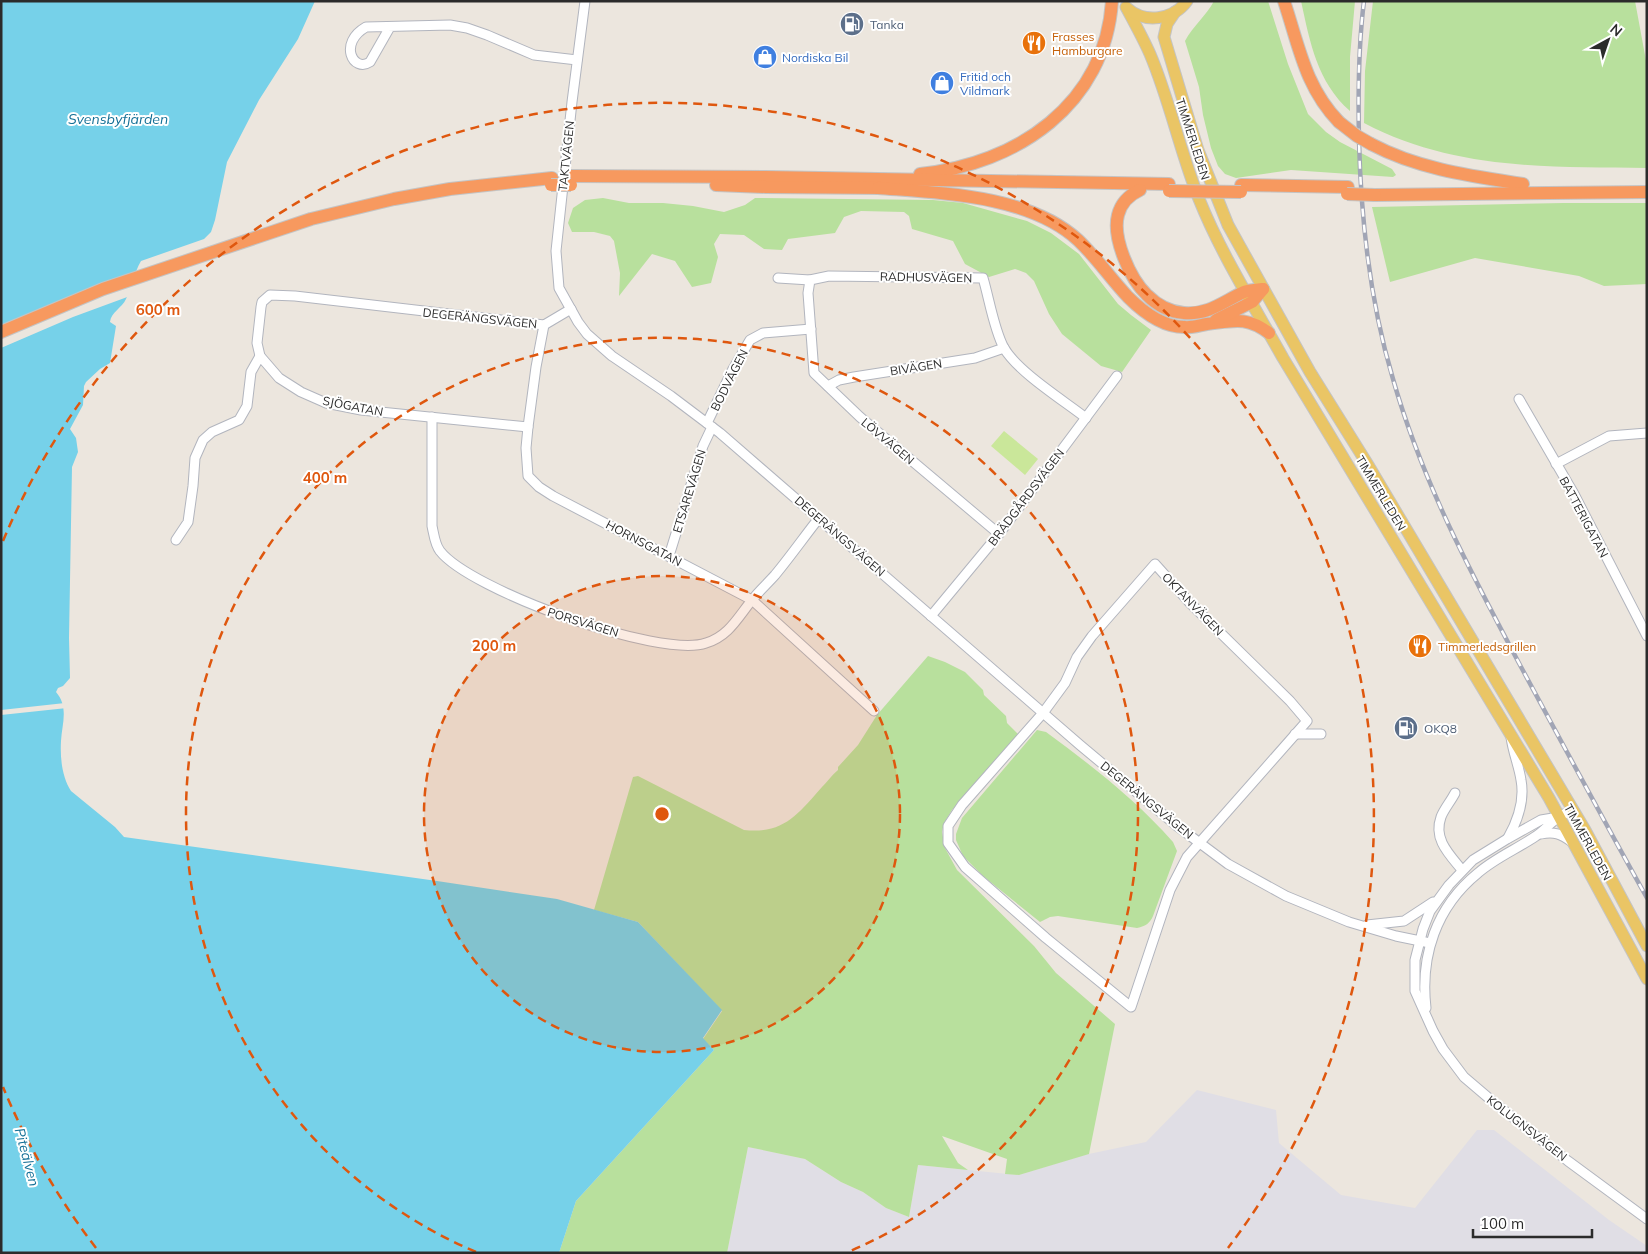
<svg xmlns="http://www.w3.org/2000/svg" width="1648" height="1254" viewBox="0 0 1648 1254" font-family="Mulish,sans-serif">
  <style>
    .industrial { fill: #e0dee5 }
    .green { fill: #b8e09d }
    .pitch { fill: #cae79a }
    .water { fill: #76d1e9 }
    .pier { fill: #ece6de }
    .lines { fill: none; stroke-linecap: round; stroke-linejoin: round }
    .minor-casing { stroke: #b2b5be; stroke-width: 11 }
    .major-casing { stroke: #c4c4c4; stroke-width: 13 }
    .highway-casing { stroke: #c4c4c4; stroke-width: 14 }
    .minor { stroke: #fff; stroke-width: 9 }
    .major { stroke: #eac565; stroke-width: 11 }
    .highway { stroke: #f7995f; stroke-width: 12 }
    .rail-casing { stroke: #a1a5b5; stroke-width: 4.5 }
    .rail { stroke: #fff; stroke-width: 2.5; stroke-dasharray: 8; stroke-linecap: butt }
    .highway-bridge-casing { stroke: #c4c4c4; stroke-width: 14; stroke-linecap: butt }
    .highway-bridge { stroke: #f7995f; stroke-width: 12 }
    .ring { fill: none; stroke: #df570e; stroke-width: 2.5; stroke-dasharray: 9 6 }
    .labels { text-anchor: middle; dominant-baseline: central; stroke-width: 4; stroke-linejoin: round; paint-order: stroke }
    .service-label { font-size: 12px; fill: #4e5e75; stroke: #fff; text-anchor: start }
    .food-label { font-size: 12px; fill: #c56008; stroke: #fff; text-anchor: start }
    .shop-label { font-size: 12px; fill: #366cbe; stroke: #fff; text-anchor: start }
    .street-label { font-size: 12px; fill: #2b2b2b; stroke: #fff }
    .water-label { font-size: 14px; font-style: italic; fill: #147097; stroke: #fff }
    .centre { fill: #df570e; stroke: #fff; stroke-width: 2.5 }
    .ring-label { font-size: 15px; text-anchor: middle; font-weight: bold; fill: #df570e; stroke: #fff; stroke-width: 4; stroke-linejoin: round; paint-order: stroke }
  </style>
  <rect width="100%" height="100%" fill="#ece6de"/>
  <path class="industrial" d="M1197,1090L1276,1110L1279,1143L1341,1195L1415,1208L1477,1130H1494L1609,1220L1647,1246V1253H727L748,1147L805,1159L841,1182L863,1192L886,1208L909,1217L918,1165L1019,1175L1084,1155L1146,1142Z"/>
  <g class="green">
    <path d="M1214,1H1268L1288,64L1308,114L1326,132L1340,142L1392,169L1396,175L1393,177L1291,170L1236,178L1225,174L1218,166L1211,148L1203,115L1199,87L1185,41C1193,26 1206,16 1214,1Z"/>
    <path d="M1301,1H1355L1350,57V111C1317,82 1310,42 1301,1Z"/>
    <path d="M1373,1H1635L1647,66V168C1549,167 1453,170 1364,123L1365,71Z"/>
    <path d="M603,198L629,203H663L693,206L724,212L745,205L755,198L933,200L963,203L1027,221L1051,233L1079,254L1118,304L1131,315L1151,330L1122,372L1101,366L1062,334L1049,314L1034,281L1026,273L1015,269L989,277L965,264L953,241L912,229L909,216L904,212L861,211L844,217L835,233L788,239L782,250L764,249L744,235L720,234L714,244L718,257L711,283L692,287L675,261L652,254L619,296L620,273L614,241L610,236L594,232H572L568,223L573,208L585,200Z"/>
    <path d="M1564,203H1647V284L1604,286L1579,276L1475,258L1390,282L1372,207Z"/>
    <path d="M928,656L945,662L965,672L983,690L984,695L1006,716L1007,723L1018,734L952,810L944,823L942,832L945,848L957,870L1034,946L1056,973L1115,1024L1089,1154L1019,1175L1005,1174L1007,1159L942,1136L958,1163L968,1170L918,1165L909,1217L886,1208L863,1192L841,1182L805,1159L748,1147L727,1253H559L576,1201L714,1050L703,1039L722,1011L638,922L594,910L633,777L638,776L744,830C784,834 797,815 822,787C827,782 832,775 838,770V767L858,745L877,715Z"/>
    <path d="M1037,730L1046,732C1091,765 1136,800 1173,842L1177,851L1153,916C1150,923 1146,926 1137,928L1058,916L1050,917L1040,922L983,876L963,856L956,840V834L962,818Z"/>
  </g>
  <path class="pitch" d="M1004,431L1038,459L1025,475L991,446Z"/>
  <path class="water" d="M1,1H315L298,39L259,100L227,162L215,220L211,232L204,239L141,261C134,273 132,287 126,299C122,308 111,312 110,322L116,326L110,363L100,369L86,382L84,386L83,405L70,429L76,438L78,452L72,467L69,638L70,678L63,686L58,688L56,692C69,707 62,724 61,741C60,758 62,777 71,791L115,827L124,837L437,881L557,899L638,922L722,1010L703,1038L714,1050L576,1201L559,1253H1Z"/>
  <g class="pier">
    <path d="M136,279L130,296L73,317L1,348V332Z"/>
    <path d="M65,703L67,708L1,715V710Z"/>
  </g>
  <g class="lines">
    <g class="minor-casing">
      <g id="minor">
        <path d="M585,1L572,102L556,251L559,288L578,322L587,334L612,356L671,396L720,433L1080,745L1177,826L1228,864L1286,896L1349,922L1396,936L1430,943"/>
        <path d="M390,27L370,62C353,73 338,43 366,27L450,25L467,28L487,35L534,55L577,60"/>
        <path d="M778,278L810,280"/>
        <path d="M544,325L536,367L528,427L526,448L528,476L539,487L553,496L752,600L874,711"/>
        <path d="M260,356L257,343L261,307L262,302L270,295L295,296L544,325L571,309"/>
        <path d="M828,386L839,380L854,377L975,358L1004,348"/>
        <path d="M1519,399L1574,494L1647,636"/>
        <path d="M432,417V526C434,535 435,545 440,551C470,590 660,659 706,643C729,636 738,617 752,600C759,591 767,584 775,575C790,557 804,537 819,518"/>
        <path d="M707,423L733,369L750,340L763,333L811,329"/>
        <path d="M1556,464L1609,436L1647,433"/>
        <path d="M999,534L860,417L814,373L808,293L810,280L829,276L983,278C989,298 994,330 1004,348C1018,372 1063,400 1086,418"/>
        <path d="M176,540L188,522L193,486L195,458L203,440L212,432L239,420L247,406L251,372L260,356L279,378L301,392L326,403L361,410L528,427"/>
        <path d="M669,556L703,446L712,427"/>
        <path d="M1155,564L1190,603L1290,701L1307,721L1187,857L1170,890L1131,1007L1046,938L965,867L948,843V826L962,805L1043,713L1065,683L1077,657L1092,636Z"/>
        <path d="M931,616L999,534L1117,376"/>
        <path d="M1295,734H1321"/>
        <path d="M1455,793C1451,801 1444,809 1441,817C1433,839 1449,854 1462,870"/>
        <path d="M1559,817L1541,820L1507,839L1473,860L1449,885L1430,911L1423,929L1415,960V991L1433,1031L1443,1049L1464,1077L1491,1100L1568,1161L1647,1219"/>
        <path d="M1541,834C1554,831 1561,834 1572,842"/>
        <path d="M1508,838C1518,820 1525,801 1521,780C1519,766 1513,753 1511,737"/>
        <path d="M1367,925L1404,921L1433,902"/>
        <path d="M1426,1008C1420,956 1436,907 1478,873C1495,858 1517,849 1536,836C1544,831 1551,822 1559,817C1563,814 1568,812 1573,810"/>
      </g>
    </g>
    <g class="major-casing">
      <g id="major">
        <path d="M1126,7C1134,22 1143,38 1150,54C1170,101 1180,152 1199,199C1221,254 1254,306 1283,358L1549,798L1647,979"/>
        <path d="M1127,8C1145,24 1173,20 1187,1"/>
        <path d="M1175,12L1167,24L1164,37L1198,150L1228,225L1310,372L1368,465L1585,830L1647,946"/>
      </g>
    </g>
    <g class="highway-casing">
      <g id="highway">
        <path d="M1284,1C1299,46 1305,87 1339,122"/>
        <path d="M1371,144C1418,169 1471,176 1523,184"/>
        <path d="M920,174C1017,164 1105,105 1112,1"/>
        <path d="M571,176L766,177L1169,184"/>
        <path d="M716,185L766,187L886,188"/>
        <path d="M1241,185L1348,187"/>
        <path d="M878,188C941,193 1029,195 1078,240C1096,257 1111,279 1128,297C1143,312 1162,327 1184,327C1192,328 1200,325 1207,324C1234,321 1246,316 1269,333"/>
        <path d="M1140,190C1129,195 1121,203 1118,215C1112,238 1130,279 1147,295C1157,305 1170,312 1184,313C1209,315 1224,301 1244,292C1250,290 1257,290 1263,289"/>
        <path d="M1375,195L1647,192"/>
        <path d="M1216,320L1252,302L1263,289"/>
        <path d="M1,332L103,289L311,219L394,199L450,189L552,178"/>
      </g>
    </g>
    <use href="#minor" class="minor"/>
    <use href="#major" class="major"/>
    <use href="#highway" class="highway"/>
    <g class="rail-casing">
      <path id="rail" d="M1364,1C1358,48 1358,94 1359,141C1361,221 1370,302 1393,379C1422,481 1471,573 1520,665C1562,743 1604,821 1647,898"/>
    </g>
    <use href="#rail" class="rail"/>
    <g class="highway-bridge-casing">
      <g id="highway-bridge">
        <path d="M1339,122L1357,136L1371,144"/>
        <path d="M551,185H571"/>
        <path d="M1169,191L1241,192"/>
        <path d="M1347,194L1375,195"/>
      </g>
    </g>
    <use href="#highway-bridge" class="highway-bridge"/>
  </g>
  <circle cx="662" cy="814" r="238" fill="#df570e" fill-opacity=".12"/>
  <g class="ring">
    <circle cx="662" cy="814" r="238"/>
    <path d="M476 1252A476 476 0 1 1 848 1252"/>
    <path d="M96 1248A713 713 0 0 1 3 1087M3 541A713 713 0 1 1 1228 1248"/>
  </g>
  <defs>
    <g id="fuel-disc" transform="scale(1.25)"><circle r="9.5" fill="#5c6f8a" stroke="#fff"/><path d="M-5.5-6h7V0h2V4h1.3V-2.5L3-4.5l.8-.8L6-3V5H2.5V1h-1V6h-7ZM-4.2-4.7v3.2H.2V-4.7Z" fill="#fff"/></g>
    <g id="restaurant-disc" transform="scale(1.25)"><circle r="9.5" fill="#e8710a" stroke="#fff"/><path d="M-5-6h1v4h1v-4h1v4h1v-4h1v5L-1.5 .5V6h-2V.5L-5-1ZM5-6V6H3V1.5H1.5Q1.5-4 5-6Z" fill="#fff"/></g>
    <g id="shop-disc" transform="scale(1.25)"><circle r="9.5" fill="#3f7fe0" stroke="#fff"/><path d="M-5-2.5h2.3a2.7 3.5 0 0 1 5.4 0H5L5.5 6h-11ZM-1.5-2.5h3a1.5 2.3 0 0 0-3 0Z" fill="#fff"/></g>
  </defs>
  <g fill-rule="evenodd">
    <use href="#fuel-disc" x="852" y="24"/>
    <use href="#restaurant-disc" x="1034" y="43"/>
    <use href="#shop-disc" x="765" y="57"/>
    <use href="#shop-disc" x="942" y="83"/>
    <use href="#restaurant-disc" x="1420" y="646"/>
    <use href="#fuel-disc" x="1406" y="728"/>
  </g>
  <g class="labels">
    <g class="service-label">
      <text x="870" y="24">Tanka</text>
      <text x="1424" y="728">OKQ8</text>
    </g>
    <g class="food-label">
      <text x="1052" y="36">Frasses<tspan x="1052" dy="14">Hamburgare</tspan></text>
      <text x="1438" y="646">Timmerledsgrillen</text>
    </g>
    <g class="shop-label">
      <text x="782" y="57">Nordiska Bil</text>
      <text x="960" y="76">Fritid och<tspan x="960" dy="14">Vildmark</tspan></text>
    </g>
    <g class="street-label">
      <text transform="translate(1193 139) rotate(72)">TIMMERLEDEN</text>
      <text transform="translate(566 156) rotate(-84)">TAKTVÄGEN</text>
      <text transform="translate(926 277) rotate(1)">RADHUSVÄGEN</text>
      <text transform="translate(480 318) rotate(6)">DEGERÄNGSVÄGEN</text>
      <text transform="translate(916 367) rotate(-9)">BIVÄGEN</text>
      <text transform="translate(729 380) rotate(-63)">BODVÄGEN</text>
      <text transform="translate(353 406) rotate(11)">SJÖGATAN</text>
      <text transform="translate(888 441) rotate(40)">LÖVVÄGEN</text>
      <text transform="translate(689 491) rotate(-73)">ETSAREVÄGEN</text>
      <text transform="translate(1381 493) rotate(59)">TIMMERLEDEN</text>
      <text transform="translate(1026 497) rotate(-53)">BRÄDGÅRDSVÄGEN</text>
      <text transform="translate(1584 517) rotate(62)">BATTERIGATAN</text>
      <text transform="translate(840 536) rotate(41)">DEGERÄNGSVÄGEN</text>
      <text transform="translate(644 543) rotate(28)">HORNSGATAN</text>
      <text transform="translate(1193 604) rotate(46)">OKTANVÄGEN</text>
      <text transform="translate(583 622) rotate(17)">PORSVÄGEN</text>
      <text transform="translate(1147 800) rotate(39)">DEGERÄNGSVÄGEN</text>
      <text transform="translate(1588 842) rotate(61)">TIMMERLEDEN</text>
      <text transform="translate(1527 1128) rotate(38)">KOLUGNSVÄGEN</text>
    </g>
    <g class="water-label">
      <text x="118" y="119">Svensbyfjärden</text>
      <text transform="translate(27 1157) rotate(75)">Piteälven</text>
    </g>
  </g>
  <circle cx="662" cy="814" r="8" class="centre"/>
  <g class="ring-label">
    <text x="158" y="315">600 m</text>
    <text x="325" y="483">400 m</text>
    <text x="494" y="651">200 m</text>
  </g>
  <rect width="1648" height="1254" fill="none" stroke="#2b2b2b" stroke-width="5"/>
  <g transform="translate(1608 40) rotate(40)" stroke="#ffffff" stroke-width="4" paint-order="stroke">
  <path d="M0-4L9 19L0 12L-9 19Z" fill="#2b2b2b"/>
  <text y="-8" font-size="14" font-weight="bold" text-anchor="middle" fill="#2b2b2b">N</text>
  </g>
  <path d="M1473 1229v8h119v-8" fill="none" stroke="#2b2b2b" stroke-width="2.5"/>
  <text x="1480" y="1229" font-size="15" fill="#2b2b2b" stroke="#ffffff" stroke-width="4" paint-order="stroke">100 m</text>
</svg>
